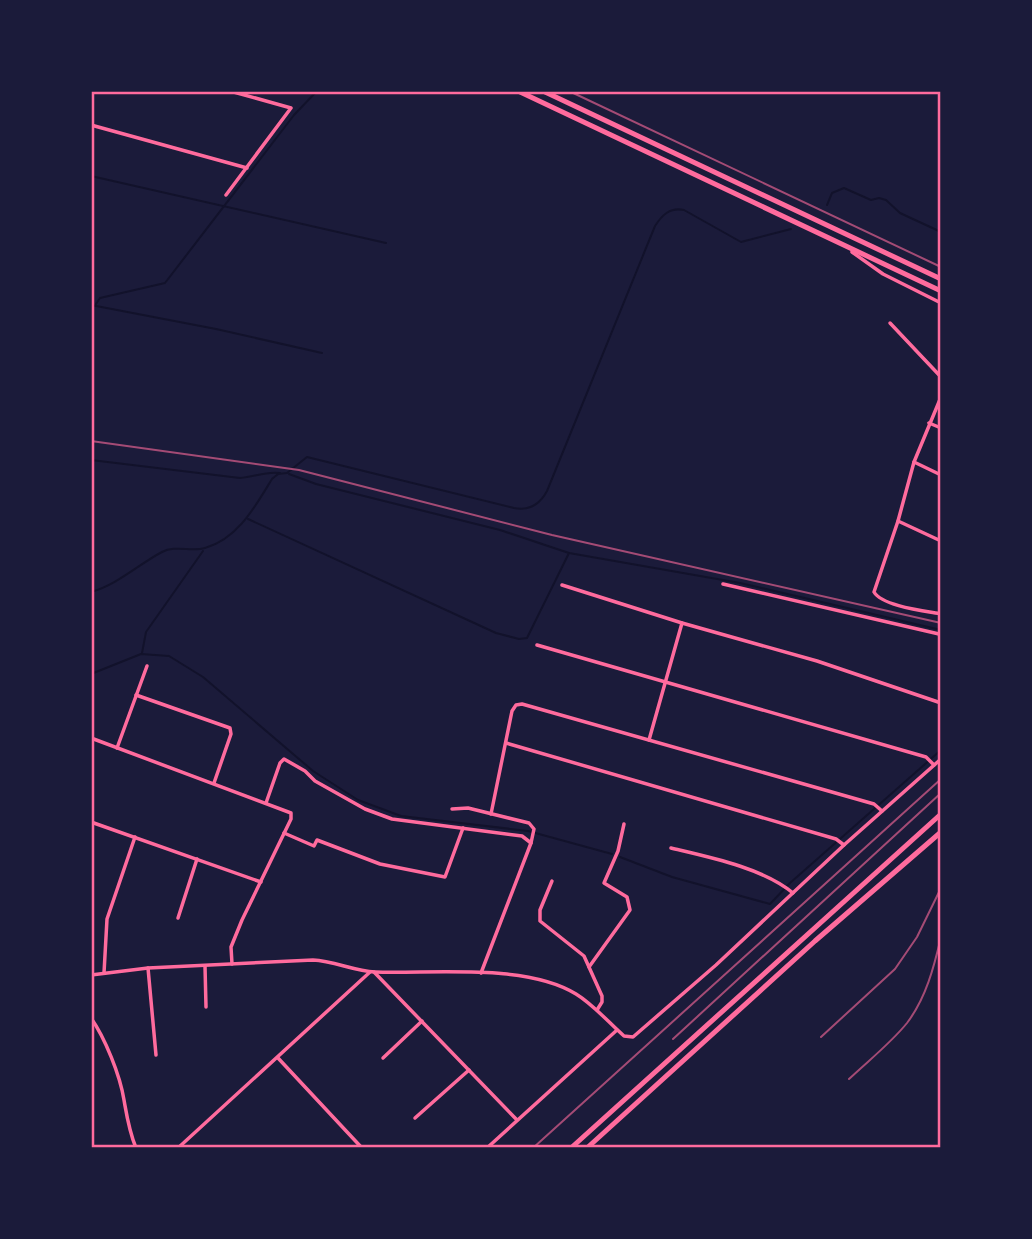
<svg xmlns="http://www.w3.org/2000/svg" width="1032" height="1239" viewBox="0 0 1032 1239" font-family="'Noto Sans',sans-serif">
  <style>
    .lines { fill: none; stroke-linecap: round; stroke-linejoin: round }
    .stream { stroke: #12122b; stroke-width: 2 }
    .minor { stroke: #ff6b9d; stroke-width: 3.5 }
    .tertiary { stroke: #ff6b9d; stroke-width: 3.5 }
    .primary { stroke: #ff6b9d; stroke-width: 5 }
    .rail { stroke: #a44b75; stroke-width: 2 }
    .neatline { fill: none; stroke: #ff6b9d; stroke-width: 2.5 }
  </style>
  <rect width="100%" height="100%" fill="#1b1b3a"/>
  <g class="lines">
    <g class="stream">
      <path d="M91,176L386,243"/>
      <path d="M827,205L832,193L844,188L871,200L879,198L886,200L900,213L941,232"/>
      <path d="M96,304L100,298L165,283L294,115L317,91"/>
      <path d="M91,305L216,329L322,353"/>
      <path d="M91,460L240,478C255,477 265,471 280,473"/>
      <path d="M289,474L316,484L500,530L569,553L740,583L941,630"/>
      <path d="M248,519L496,633L519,639L527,638L569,553"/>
      <path d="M91,592C117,585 139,564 162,552C175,545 192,552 205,548C238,539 256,505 272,479L278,474L287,473L307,457L514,508C529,511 540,504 547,491L655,226C662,215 670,207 684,210L741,242L791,229"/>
      <path d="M142,653L146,632L203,551"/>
      <path d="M91,674L141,654L169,656L203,677L313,771L358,800L401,816L528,831L612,854"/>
      <path d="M620,857L672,877L770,904L790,883L941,750"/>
    </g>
    <g class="minor">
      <path d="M91,125L247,168"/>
      <path d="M226,195L291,108L230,91"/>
      <path d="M890,323L941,377"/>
      <path d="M941,397L914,462L898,521L874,592C882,606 925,611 941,614"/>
      <path d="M929,423L941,428"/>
      <path d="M914,462L941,475"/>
      <path d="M898,521L941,541"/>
      <path d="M723,584L939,634L941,640"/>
      <path d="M562,585L682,623L817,661L941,703"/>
      <path d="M537,645L926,757L934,765"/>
      <path d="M136,695L230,728L231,734L214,783"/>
      <path d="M91,738L291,813V819L242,920L231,947L232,964"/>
      <path d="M649,740L682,623"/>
      <path d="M506,743L836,839L844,845"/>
      <path d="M117,748L147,666"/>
      <path d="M266,803L280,763L284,759L305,771L315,781L365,809L392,819L522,836L531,843"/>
      <path d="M452,809L468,808L529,823L534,829L531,843L481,973"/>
      <path d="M491,814L512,711L516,705L522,704L874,804L882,811"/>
      <path d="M91,822L261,882"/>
      <path d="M284,833L314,846L317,840L380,864L445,877L463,828"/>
      <path d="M671,848C709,857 763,868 793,893"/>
      <path d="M552,881L540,910V921L584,956L602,996V1002L597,1010"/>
      <path d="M178,918L197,859"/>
      <path d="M205,966L206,1007"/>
      <path d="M589,967L630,910L627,897L604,883L618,851L624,824"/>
      <path d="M148,968L156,1055"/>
      <path d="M374,972L517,1120"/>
      <path d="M104,973L107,919L135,837"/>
      <path d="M91,1018C105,1038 120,1075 124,1100C127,1117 129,1131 136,1148"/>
      <path d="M278,1058L362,1148"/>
      <path d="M383,1058L422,1021"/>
      <path d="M415,1118L469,1070"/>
      <path d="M178,1148L370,972"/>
    </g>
    <g class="tertiary">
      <path d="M852,252L883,274L941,303"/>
      <path d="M91,975L148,968L313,960C334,961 354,971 375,972C433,974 526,963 576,994C594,1005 608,1022 624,1036L633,1037L716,965L844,845L941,759"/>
      <path d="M487,1148L617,1030"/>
    </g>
    <g class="primary">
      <path d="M518,91L941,291"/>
      <path d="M543,91L941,279"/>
      <path d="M571,1148L941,814"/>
      <path d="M587,1148L815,941L941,832"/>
    </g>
    <g class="rail">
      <path d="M569,91L941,267"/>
      <path d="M91,441L299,470L552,535L941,623"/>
      <path d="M821,1037L895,969L917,937L941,888"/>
      <path d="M673,1039L941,793"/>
      <path d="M849,1079C868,1061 891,1043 907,1023C926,998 934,967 941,937"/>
      <path d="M533,1148L941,779"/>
    </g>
  </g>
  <rect width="1032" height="1239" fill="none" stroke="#1b1b3a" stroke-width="186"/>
  <rect x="93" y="93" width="846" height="1053" class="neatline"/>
</svg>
